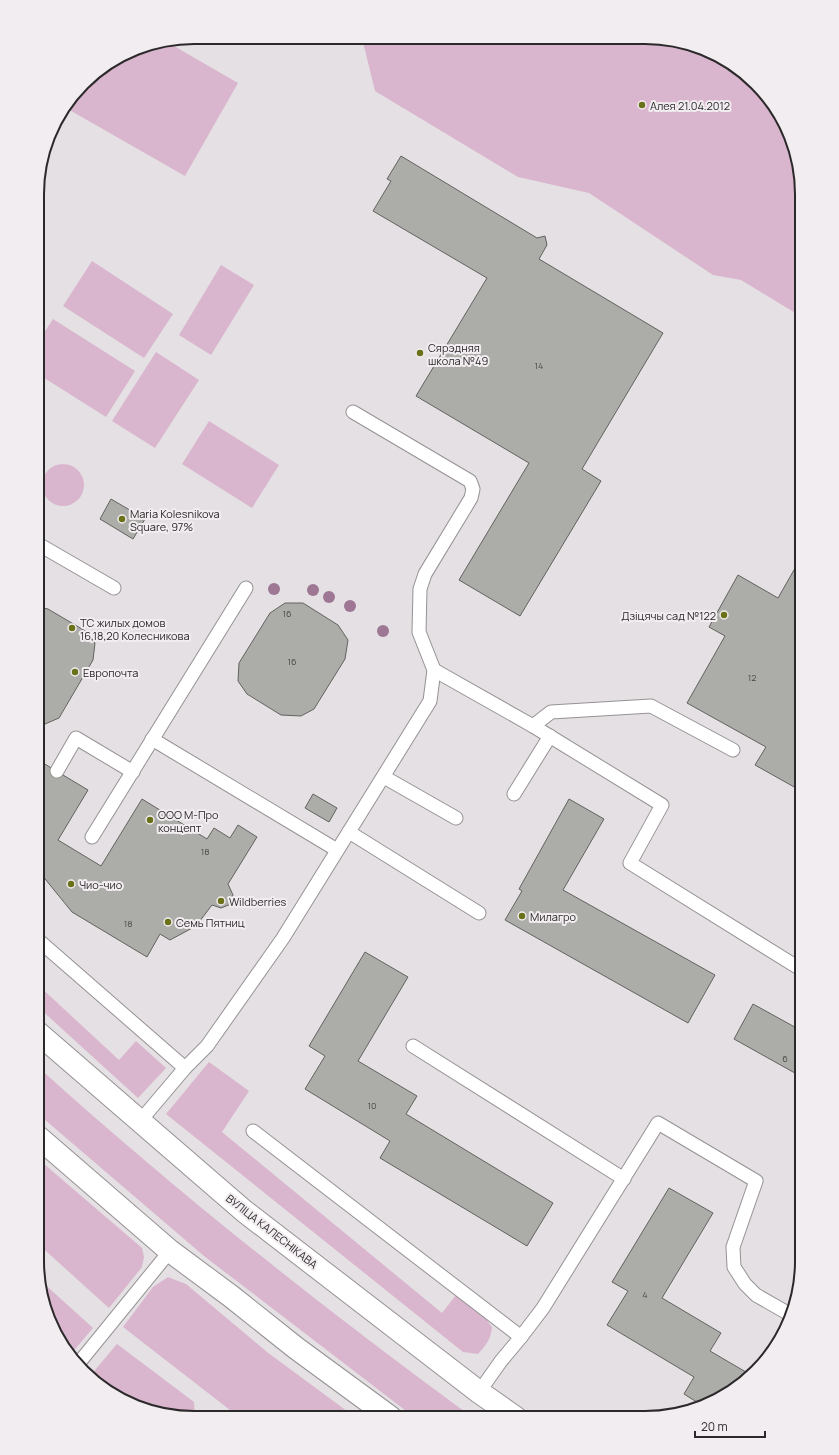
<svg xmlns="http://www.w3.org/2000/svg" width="839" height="1455" viewBox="0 0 839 1455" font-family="Manrope,sans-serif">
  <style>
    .green { fill: #dab6ce }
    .building { fill: #acada9; stroke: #62625f }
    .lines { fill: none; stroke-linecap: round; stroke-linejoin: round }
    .service-casing { stroke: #969294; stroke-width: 15 }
    .secondary-casing { stroke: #969294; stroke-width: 24 }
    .service { stroke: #fff; stroke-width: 13 }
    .secondary { stroke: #fff; stroke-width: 22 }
    .tree { fill: #9d7794 }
    .poi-dot { fill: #6a7119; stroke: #f2edf0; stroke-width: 1.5 }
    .labels { text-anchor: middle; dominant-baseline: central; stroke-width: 4; stroke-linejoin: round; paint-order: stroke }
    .number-label { font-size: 9px; fill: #4b4a4a }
    .poi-label { font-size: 11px; fill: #2b292a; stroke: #f2edf0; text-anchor: start }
    .street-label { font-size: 11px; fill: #2b292a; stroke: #f2edf0 }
    .rim { fill: none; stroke: #2b292a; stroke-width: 2 }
  </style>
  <rect width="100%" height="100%" fill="#e4e0e3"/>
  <g class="green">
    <path d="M362,38L675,40L714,53L748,76L775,107L794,143L802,194V317L741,280L713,275L589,193L518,177L375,91Z"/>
    <path d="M167,42L238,83L185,176L66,108L90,76L134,49Z"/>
    <path d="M92,261L173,314L144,358L63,306Z"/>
    <path d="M221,265L254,285L211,355L179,335Z"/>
    <path d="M53,319L135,371L106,417L38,374V342Z"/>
    <path d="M156,352L199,380L155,448L112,421Z"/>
    <path d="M209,421L279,465L252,508L182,464Z"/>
    <circle cx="63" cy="485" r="21"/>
    <path d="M37,984L119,1060L136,1041L166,1068L138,1098L37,1006Z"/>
    <path d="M209,1062L249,1091L222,1132L442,1313L456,1295L485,1318L492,1327C491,1339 486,1345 478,1354L463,1352L166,1114Z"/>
    <path d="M37,1066C175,1191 322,1307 472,1417H414L204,1256L37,1113Z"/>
    <path d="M37,1158L142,1248L144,1257L142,1267L109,1308L37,1243Z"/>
    <path d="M168,1277L186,1284L267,1352L355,1417H239L123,1327L153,1287Z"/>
    <path d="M40,1280L93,1328L70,1355L64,1348L45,1312Z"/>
    <path d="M117,1344L194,1402L195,1417C155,1417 129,1406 98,1381L96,1383L90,1376Z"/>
  </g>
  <g class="building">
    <path d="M401,156L537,238L545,236L547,245L539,259L663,333L582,469L601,481L520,616L459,580L529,463L416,396L487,278L373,211L391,181L387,179Z"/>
    <path d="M111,499L145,519L133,539L100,519Z"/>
    <path d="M798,563L802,565V640L797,648L802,651V777L796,788L755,765L766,747L687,703L725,636L709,627L738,575L778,598Z"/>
    <path d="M285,603H303L338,625L348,640L345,659L314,709L301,716L281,715L247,694L238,681L239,663L270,613Z"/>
    <path d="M38,607L48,609L87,632L95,643L93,660L59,718L45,724H38Z"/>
    <path d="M38,760L88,790L58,840L101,866L142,799L207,839L214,828L230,838L238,825L257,837L228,884L233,895L231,904L221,908L212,905L196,926L170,940L160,934L147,957L72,912L37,869Z"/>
    <path d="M313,794L337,808L329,822L305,808Z"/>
    <path d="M569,799L604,819L563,890L715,975L688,1023L505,920L522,891L519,889Z"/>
    <path d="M365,952L408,977L358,1061L417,1096L406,1114L553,1203L527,1246L380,1158L390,1141L305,1089L325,1056L309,1046Z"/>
    <path d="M753,1004L802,1031V1077L734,1039Z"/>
    <path d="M669,1188L713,1213L662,1298L721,1333L710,1351L751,1375L740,1386L703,1406L684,1394L694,1377L607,1325L628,1291L612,1282Z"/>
  </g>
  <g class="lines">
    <g class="service-casing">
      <g id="service">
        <path d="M38,544L114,588"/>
        <path d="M434,670L533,726L662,805L630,863L802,970"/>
        <path d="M533,726L551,712L651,706L733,750"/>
        <path d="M152,739L337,850"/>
        <path d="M57,771L76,738L133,772"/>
        <path d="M384,777L456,818"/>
        <path d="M514,794L550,736"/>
        <path d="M349,832L479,913"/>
        <path d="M92,837L246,588"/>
        <path d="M37,939L185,1068L141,1120"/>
        <path d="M413,1046L624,1179"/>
        <path d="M185,1068L207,1046L283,938L430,701L434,670L419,632L420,589L425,574L471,498L473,489L470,481L353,412"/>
        <path d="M253,1131L521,1337L501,1361L479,1392"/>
        <path d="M521,1337L543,1308L658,1123L756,1181L733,1247L734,1267L745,1284L756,1295L791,1315"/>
        <path d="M78,1364L170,1251"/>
      </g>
    </g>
    <g class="secondary-casing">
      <g id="secondary">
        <path d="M37,1032L244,1211L479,1392L516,1418"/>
        <path d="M37,1136L170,1251L232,1297L296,1348L390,1417"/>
      </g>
    </g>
    <use href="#service" class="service"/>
    <use href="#secondary" class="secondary"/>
  </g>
  <g class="tree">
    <circle cx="274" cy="589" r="6"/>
    <circle cx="313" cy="590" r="6"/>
    <circle cx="329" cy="597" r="6"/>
    <circle cx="350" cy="606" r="6"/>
    <circle cx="383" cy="631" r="6"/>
  </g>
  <g class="poi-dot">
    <circle cx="642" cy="105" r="4"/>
    <circle cx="420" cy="353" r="4"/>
    <circle cx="122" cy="519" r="4"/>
    <circle cx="724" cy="615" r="4"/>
    <circle cx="72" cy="628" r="4"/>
    <circle cx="75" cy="672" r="4"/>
    <circle cx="150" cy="820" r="4"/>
    <circle cx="71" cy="884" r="4"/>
    <circle cx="221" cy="901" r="4"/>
    <circle cx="522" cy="916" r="4"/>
    <circle cx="168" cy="922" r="4"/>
  </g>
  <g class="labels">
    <g class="number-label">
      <text x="539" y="365">14</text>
      <text x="287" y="613">16</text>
      <text x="292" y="661">16</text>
      <text x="752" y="677">12</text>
      <text x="205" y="851">18</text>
      <text x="128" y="923">18</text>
      <text x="785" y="1058">6</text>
      <text x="372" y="1105">10</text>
      <text x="645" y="1294">4</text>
    </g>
    <g class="poi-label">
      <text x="650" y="105">Алея 21.04.2012</text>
      <text x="428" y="347">Сярэдняя<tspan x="428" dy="13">школа №49</tspan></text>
      <text x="130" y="513">Maria Kolesnikova<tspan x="130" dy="13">Square, 97%</tspan></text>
      <text x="716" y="615" text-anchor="end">Дзіцячы сад №122</text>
      <text x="80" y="622">ТС жилых домов<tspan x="80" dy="13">16,18,20 Колесникова</tspan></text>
      <text x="83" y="672">Европочта</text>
      <text x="158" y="814">ООО М-Про<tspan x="158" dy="13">концепт</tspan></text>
      <text x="79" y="884">Чио-чио</text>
      <text x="229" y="901">Wildberries</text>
      <text x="530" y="916">Милагро</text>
      <text x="176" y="922">Семь Пятниц</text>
    </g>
    <g class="street-label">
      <text transform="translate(272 1231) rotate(38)">ВУЛІЦА КАЛЕСНІКАВА</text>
    </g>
  </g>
  <path d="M0 0H839V1455H0ZM194 44H645A150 150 0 0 1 795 194V1261A150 150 0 0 1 645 1411H194A150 150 0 0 1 44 1261V194A150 150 0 0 1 194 44Z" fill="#f2edf0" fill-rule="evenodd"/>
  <path class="rim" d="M194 44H645A150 150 0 0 1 795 194V1261A150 150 0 0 1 645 1411H194A150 150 0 0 1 44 1261V194A150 150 0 0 1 194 44Z"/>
  <path d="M695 1431v6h70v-6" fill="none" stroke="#2b292a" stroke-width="2"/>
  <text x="701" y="1431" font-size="12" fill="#2b292a" stroke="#f2edf0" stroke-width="3" paint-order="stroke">20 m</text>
</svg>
